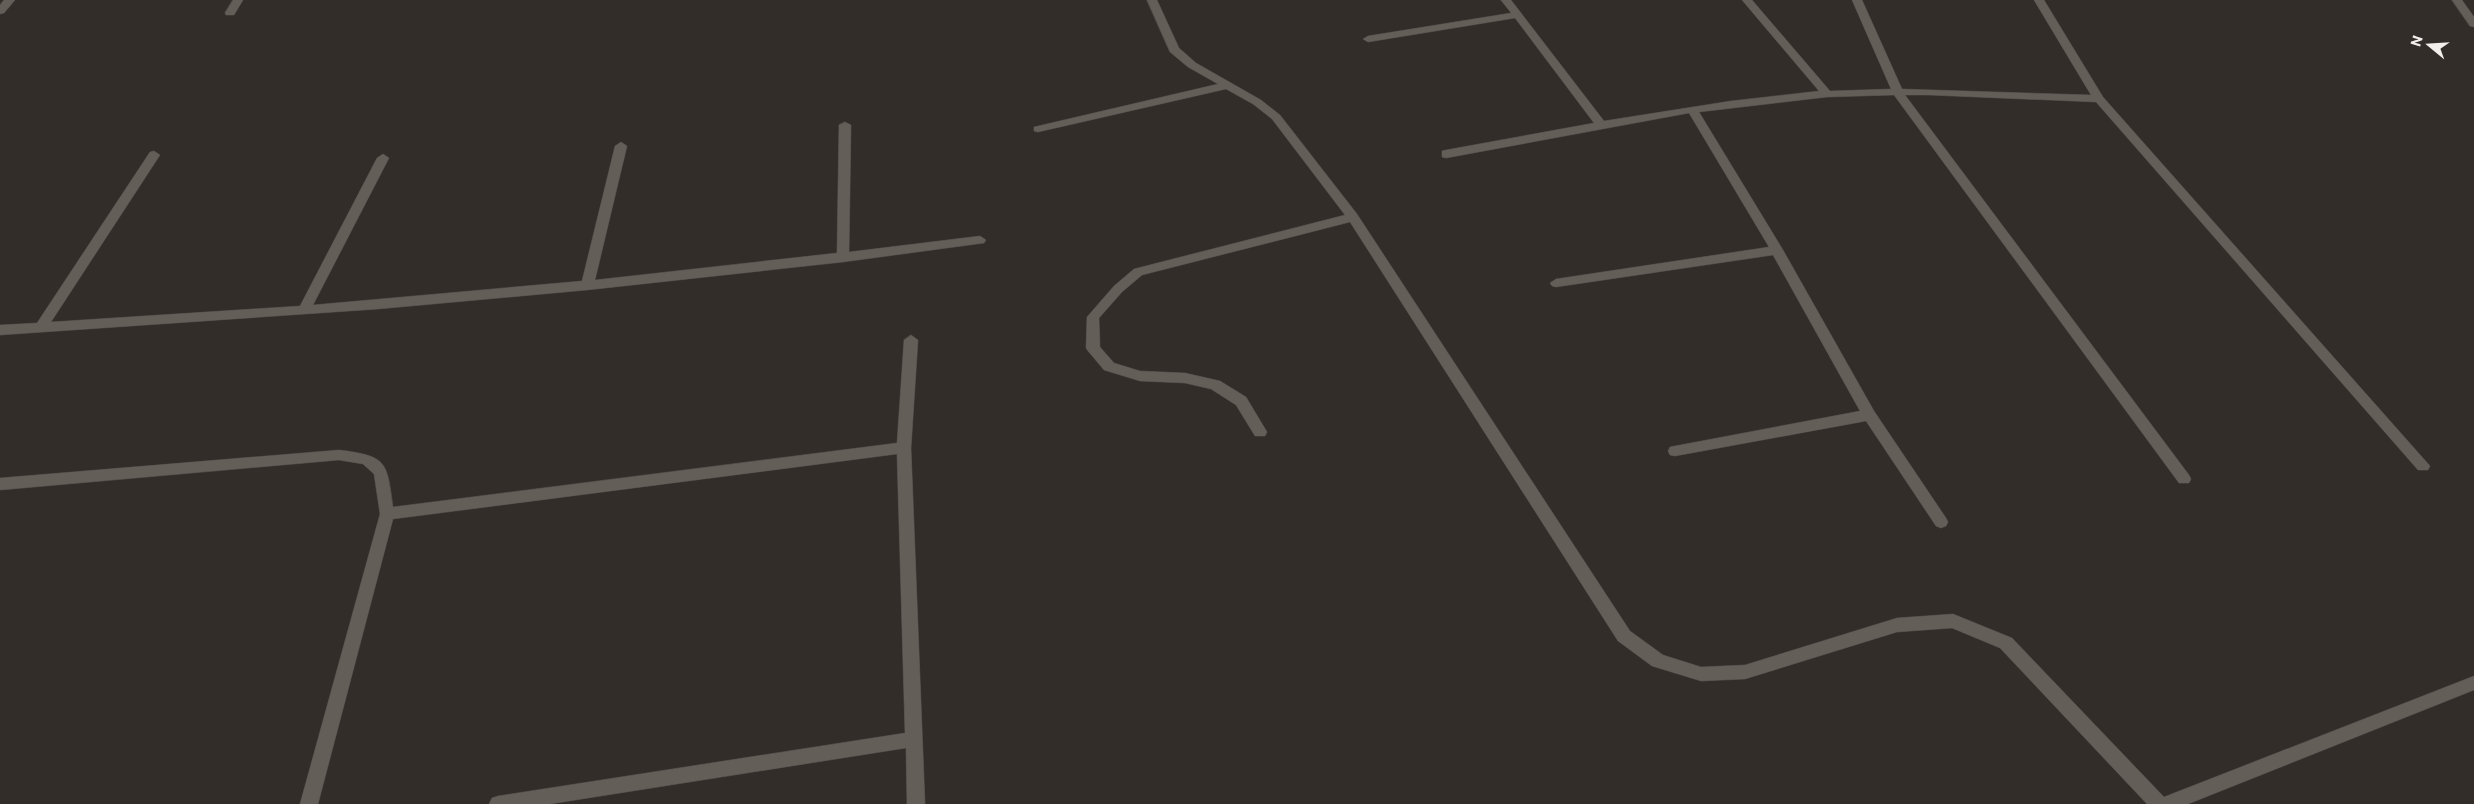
<svg xmlns="http://www.w3.org/2000/svg" width="2474" height="804" viewBox="0 0 2474 804" font-family="Commissioner,sans-serif">
  <style>
    .lines { fill: none; stroke-linecap: round; stroke-linejoin: round }
    .service-casing { stroke: #4e4946; stroke-width: 1 }
    .minor-casing { stroke: #4e4946; stroke-width: 1 }
    .service { fill: #645e59; fill-rule: evenodd }
    .minor { fill: #645e59; fill-rule: evenodd }
  </style>
  <rect width="100%" height="100%" fill="#322d29"/>
  <g class="lines">
    <g class="service-casing">
      <path id="service" d="M2452,0H2462L2474,17V27L2470,26Z"/>
    </g>
    <g class="minor-casing">
      <g id="minor">
        <path d="M4,0H15L4,13L0,14V5Z"/>
        <path d="M233,0H243L234,15H226L225,13Z"/>
        <path d="M1147,0H1157L1179,48L1196,63L1261,100L1280,115L1357,214L1630,631L1663,655L1701,667L1745,665L1897,618L1953,614L2012,638L2164,797L2474,676V690L2188,804H2147L2000,648L1952,628L1897,632L1745,679L1701,681L1652,666L1618,641L1350,222L1142,275L1122,292L1099,318L1100,347L1114,363L1140,371L1185,373L1220,381L1246,397L1267,432L1265,436H1255L1236,405L1211,389L1185,383L1140,381L1104,370L1088,351L1086,348L1087,317L1114,286L1134,269L1345,215L1272,119L1253,104L1226,89L1038,132L1034,131V127L1218,84L1188,67L1170,52Z"/>
        <path d="M1501,0H1511L1604,121L1731,101L1819,91L1742,0H1752L1830,91L1891,89L1852,0H1862L1902,89L2091,95L2034,0H2044L2103,97L2430,466L2428,470H2418L2096,102L1929,95H1905L2189,475L2191,479L2189,483H2179L1894,95L1827,97L1699,112L1783,250L1874,411L1946,518L1948,522L1946,526L1941,528L1936,526L1866,421L1675,456L1670,455L1668,451L1670,447L1675,446L1860,411L1773,255L1556,287L1552,286L1550,283L1556,279L1769,247L1689,113L1446,158L1442,157V151L1446,150L1594,123L1515,18L1368,42L1363,39L1368,36L1511,13Z"/>
        <path d="M845,122L851,125L849,252L980,236L986,240L984,243L843,262L587,290L378,309L0,335V325L37,323L150,152L154,151L160,155L51,322L300,306L377,158L383,154L389,158L313,305L582,281L615,146L621,142L627,146L595,280L837,253L839,125Z"/>
        <path d="M911,335L918,340L911,448L925,804H907L906,748L550,804H489L492,798L498,796L905,733L897,454L393,519L318,804H300L380,514L374,474L363,464L339,460L0,490V478L339,450C387,456 387,461 393,507L897,443L904,340Z"/>
      </g>
    </g>
    <use href="#service" class="service"/>
    <use href="#minor" class="minor"/>
  </g>
  <g transform="translate(2429 45) rotate(288)" stroke="#322d29" stroke-width="4" paint-order="stroke">
  <path d="M0-4L9 19L0 12L-9 19Z" fill="#f1eeeb"/>
  <text y="-8" font-size="14" font-weight="bold" text-anchor="middle" fill="#f1eeeb">N</text>
  </g>
</svg>
